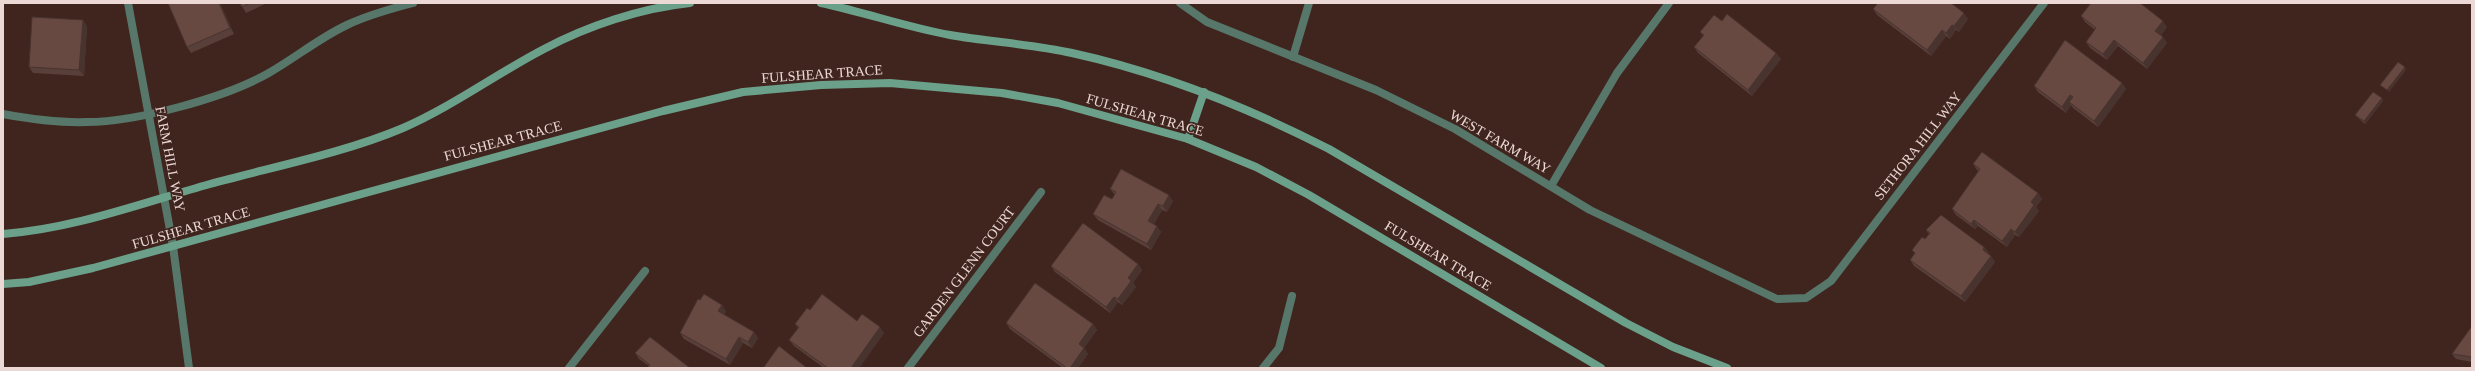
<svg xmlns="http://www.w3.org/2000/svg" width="2475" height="371" viewBox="0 0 2475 371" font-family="Georgia,serif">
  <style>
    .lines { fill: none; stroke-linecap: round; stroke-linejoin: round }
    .street { stroke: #567769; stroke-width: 8 }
    .secondary { stroke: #6ba18b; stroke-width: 8 }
    .wall { fill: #593f39 }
    .shaded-wall { fill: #48332e }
    .building { fill: #674942; stroke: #48332e }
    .labels { text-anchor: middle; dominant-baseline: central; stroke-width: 3.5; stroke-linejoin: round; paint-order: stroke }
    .street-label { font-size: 14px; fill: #ecd9d5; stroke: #40251f }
  </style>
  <rect width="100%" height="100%" fill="#40251f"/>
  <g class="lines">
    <g class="street">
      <path d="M128,3L173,246L189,368"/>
      <path d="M1180,3L1207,22L1376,90L1455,129L1590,210L1777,299L1806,298L1831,281L2044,3"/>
      <path d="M1293,57L1309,3"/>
      <path d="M3,114C30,119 59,123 87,122C136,122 224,98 267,74C294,59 319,38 347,25C368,15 390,9 413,3"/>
      <path d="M1551,186L1617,73L1669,3"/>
      <path d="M569,368L645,271"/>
      <path d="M908,368L1041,192"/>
      <path d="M1263,368L1279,348L1292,296"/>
    </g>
    <g class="secondary">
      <path d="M821,3C864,12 906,27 950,35C990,42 1032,44 1072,53C1163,73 1247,107 1329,149L1626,323L1673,347L1727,368"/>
      <path d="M1188,139L1204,92"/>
      <path d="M3,234C73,229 142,203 210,184C272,167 344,153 403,128C453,106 496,74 544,49C587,26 641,8 690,3"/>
      <path d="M3,284L29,282L93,268L663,111L743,92L821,85L890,83L1002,93L1058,103L1130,123L1188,139L1256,167L1309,195L1601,368"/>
    </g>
  </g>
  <g class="wall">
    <path d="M168,3H220L234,34L191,53L187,47Z"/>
    <path d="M240,3H267L246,13Z"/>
    <path d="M1873,9L1968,19L1959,32L1956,30L1950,39L1946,36L1931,56L1877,15Z"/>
    <path d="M2081,16L2167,27L2161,35L2163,37L2167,43L2147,69L2118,46L2107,60L2090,48L2086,42L2095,30L2085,22Z"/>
    <path d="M1722,21L1776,53L1781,59L1752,96L1698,53L1694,47L1703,36L1700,32Z"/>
    <path d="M87,26L84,76L33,73L29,67Z"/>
    <path d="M2122,83L2126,89L2098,127L2073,108L2071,105L2066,113L2038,92L2034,86Z"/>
    <path d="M2382,98L2383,101L2365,124L2357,117L2355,115Z"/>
    <path d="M1973,164L2038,193L2042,199L2036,207L2039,211L2019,237L2015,235L2007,247L1978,226L1975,229L1956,215L1952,209L1978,171Z"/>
    <path d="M1110,189L1173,201L1167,212L1162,210L1154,224L1161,232L1151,250L1098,220L1093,214L1112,199L1115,195Z"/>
    <path d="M1926,230L1984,247L1989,253L1988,254L1991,256L1995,262L1965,302L1914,266L1910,260L1915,254L1912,250L1925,239L1929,234Z"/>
    <path d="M1138,264L1142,270L1133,283L1136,287L1122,305L1118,302L1110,313L1055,272L1051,266Z"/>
    <path d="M810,310L857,321L884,333L859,368H824L794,346L789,340L798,328L795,324Z"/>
    <path d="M726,311L724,315L754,332L758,338L752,348L743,343L730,365L684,339L680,333Z"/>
    <path d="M1006,323L1093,324L1097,330L1084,348L1088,354L1078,368H1063L1010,329Z"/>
    <path d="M2472,326V362L2456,359L2452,354Z"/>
    <path d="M635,353L690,368L649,366L639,359Z"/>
  </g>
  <g class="shaded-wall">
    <path d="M219,3H220L234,34L230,28Z"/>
    <path d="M1964,13L1968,19L1959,32L1954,26Z"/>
    <path d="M83,20L87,26L84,76L79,70Z"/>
    <path d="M2163,21L2167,27L2159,37L2155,31Z"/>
    <path d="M1952,25L1956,30L1950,39L1946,33Z"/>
    <path d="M1942,30L1946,36L1931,56L1927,50Z"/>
    <path d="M2163,37L2167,43L2147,69L2143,63Z"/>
    <path d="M2114,40L2118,46L2107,60L2103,54Z"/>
    <path d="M1776,53L1781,59L1752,96L1748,90Z"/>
    <path d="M2405,67L2406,70L2389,92L2387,90Z"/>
    <path d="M2122,83L2126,89L2098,127L2094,121Z"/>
    <path d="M2070,95L2074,101L2069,102L2071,105L2066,113L2062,107Z"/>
    <path d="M2382,98L2383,101L2365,124L2364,121Z"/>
    <path d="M2038,193L2042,199L2036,207L2039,211L2019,237L2015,232L2031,202Z"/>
    <path d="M1169,195L1173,201L1167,212L1163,206Z"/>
    <path d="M1158,204L1162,210L1152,227L1148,221Z"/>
    <path d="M1974,220L1978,226L1975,229L1971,224Z"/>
    <path d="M1157,226L1161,232L1151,250L1147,244Z"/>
    <path d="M2011,229L2015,235L2007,247L2002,241Z"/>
    <path d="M1984,247L1989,253L1987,256L1983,250Z"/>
    <path d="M1991,256L1995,262L1965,302L1961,296Z"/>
    <path d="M1138,264L1142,270L1133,283L1136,287L1122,305L1118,299L1128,278Z"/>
    <path d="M1114,297L1118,302L1110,313L1106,307Z"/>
    <path d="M722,305L726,311L722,317L718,311Z"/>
    <path d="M1093,324L1097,330L1084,348L1088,354L1078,368H1070L1079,344Z"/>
    <path d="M880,327L884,333L859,368H851Z"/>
    <path d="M754,332L758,338L752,348L748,342Z"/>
    <path d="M739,337L743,343L730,365L726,359Z"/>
  </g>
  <g class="building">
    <path d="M168,3H219L230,28L187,47Z"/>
    <path d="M240,3H250L242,7Z"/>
    <path d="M1878,3H1951L1964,13L1954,26L1952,25L1946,33L1942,30L1927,50L1873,9Z"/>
    <path d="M2091,3H2140L2163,21L2155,31L2163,37L2143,63L2114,40L2103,54L2086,42L2096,28L2081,16Z"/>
    <path d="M1727,14L1776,53L1748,90L1694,47L1704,35L1700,32L1714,15L1722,21Z"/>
    <path d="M32,17L83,20L79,70L29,67Z"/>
    <path d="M2065,40L2122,83L2094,121L2069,102L2073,97L2070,95L2062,107L2034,86Z"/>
    <path d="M2398,62L2405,67L2387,90L2380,85Z"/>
    <path d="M2373,92L2382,98L2364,121L2355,115Z"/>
    <path d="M1982,152L2038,193L2031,202L2034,205L2015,232L2011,229L2002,241L1974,220L1971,224L1952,209L1980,169L1973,164Z"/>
    <path d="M1121,169L1169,195L1163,206L1158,204L1148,221L1157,226L1147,244L1093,214L1104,195L1112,199L1116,192L1110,189Z"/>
    <path d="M1941,215L1984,247L1983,250L1991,256L1961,296L1910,260L1915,253L1912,250L1922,237L1925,239L1930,233L1926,230Z"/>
    <path d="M1083,223L1138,264L1128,278L1131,281L1118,299L1114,297L1106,307L1051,266Z"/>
    <path d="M1035,283L1093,324L1079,344L1084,348L1070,368H1067L1006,323Z"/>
    <path d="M704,294L722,305L718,311L754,332L748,342L739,337L726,359L680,333L698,299L700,300Z"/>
    <path d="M822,294L857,321L862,314L880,327L851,368H828L789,340L799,327L795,324L807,308L810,310Z"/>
    <path d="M2472,326V357L2452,354Z"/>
    <path d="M650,337L690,368H647L650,365L635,353Z"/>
    <path d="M779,346L807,368H765L764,367Z"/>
  </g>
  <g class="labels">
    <g class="street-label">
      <text transform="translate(822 74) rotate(-4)">FULSHEAR TRACE</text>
      <text transform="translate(1145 115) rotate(16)">FULSHEAR TRACE</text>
      <text transform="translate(503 141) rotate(-15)">FULSHEAR TRACE</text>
      <text transform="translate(1500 142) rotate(30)">WEST FARM WAY</text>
      <text transform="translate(1918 146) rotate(-52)">SETHORA HILL WAY</text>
      <text transform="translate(170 159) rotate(79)">FARM HILL WAY</text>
      <text transform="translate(191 228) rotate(-16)">FULSHEAR TRACE</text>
      <text transform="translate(1438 256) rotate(31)">FULSHEAR TRACE</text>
      <text transform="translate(964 272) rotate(-53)">GARDEN GLENN COURT</text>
    </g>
  </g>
  <rect width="2475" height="371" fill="none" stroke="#ecd9d5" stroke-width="8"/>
</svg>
